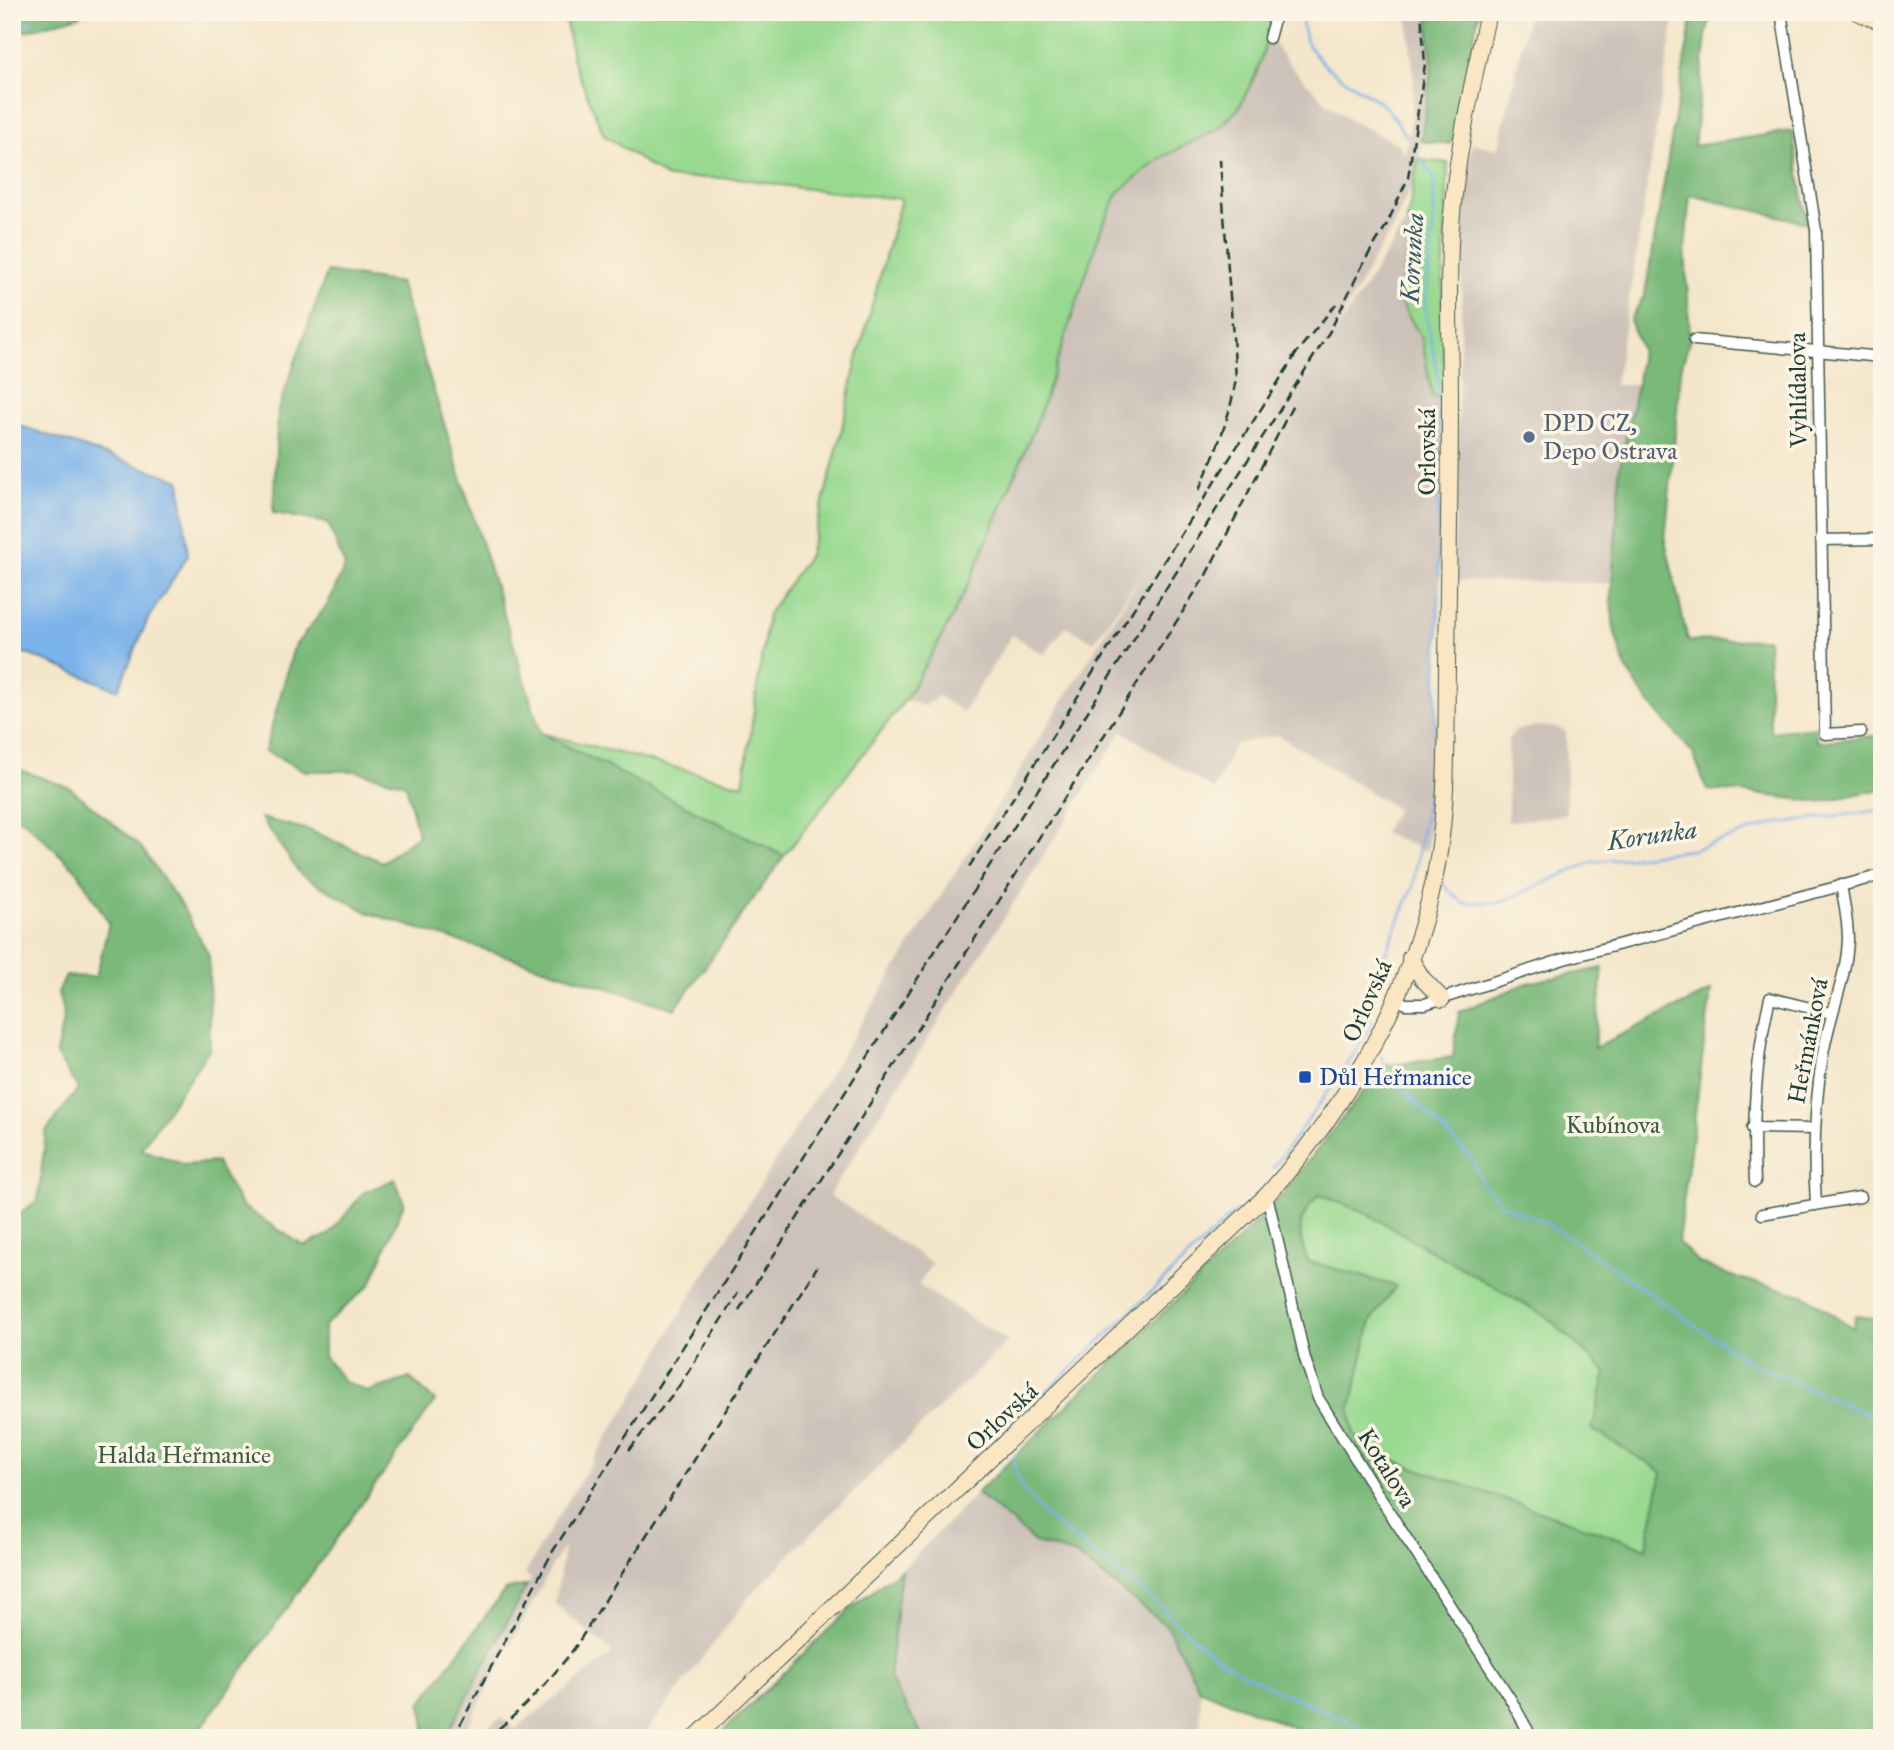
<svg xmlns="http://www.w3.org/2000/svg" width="1894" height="1750" viewBox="0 0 1894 1750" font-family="'IM FELL Great Primer',serif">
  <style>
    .industrial { fill: #cdc2b9 }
    .green { fill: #98d990; stroke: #5c8b62; stroke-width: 2 }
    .forest { fill: #7ab97a; stroke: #4c7b57; stroke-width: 2; fill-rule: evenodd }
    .water { fill: #7ab2ea; stroke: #4c788f; stroke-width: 2 }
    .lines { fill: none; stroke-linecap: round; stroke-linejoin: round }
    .stream { stroke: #7ab2ea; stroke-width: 2.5 }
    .street-casing { stroke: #3f564a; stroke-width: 13 }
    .secondary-casing { stroke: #3f564a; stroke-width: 18 }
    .street { stroke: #fff; stroke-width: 10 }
    .secondary { stroke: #fbe6c4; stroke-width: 16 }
    .rail { stroke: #1f3d34; stroke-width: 2.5; stroke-dasharray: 10 5; stroke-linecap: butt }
    .service-dot { fill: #5c6f8a; stroke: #fcf5e5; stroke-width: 2.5 }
    .transit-dot { fill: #1a4fb4; stroke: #fcf5e5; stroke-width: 2.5 }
    .labels { text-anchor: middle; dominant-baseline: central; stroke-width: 7; stroke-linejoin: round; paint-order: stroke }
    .street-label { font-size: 24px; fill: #1f3d34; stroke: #fcf5e5 }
    .service-label { font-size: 24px; fill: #4e5e75; stroke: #fcf5e5; text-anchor: start }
    .transit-label { font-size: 24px; fill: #164399; stroke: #fcf5e5; text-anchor: start }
    .park-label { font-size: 24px; fill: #375c46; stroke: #fcf5e5 }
    .water-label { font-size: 26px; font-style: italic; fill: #365a62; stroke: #fcf5e5 }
  </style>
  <rect width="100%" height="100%" fill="#fcf5e5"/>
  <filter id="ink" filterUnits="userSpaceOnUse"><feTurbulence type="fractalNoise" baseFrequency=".0143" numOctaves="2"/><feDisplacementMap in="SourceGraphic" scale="14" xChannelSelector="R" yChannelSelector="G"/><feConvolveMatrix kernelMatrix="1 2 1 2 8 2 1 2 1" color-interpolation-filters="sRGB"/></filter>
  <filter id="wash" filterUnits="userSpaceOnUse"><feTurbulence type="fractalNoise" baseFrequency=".00686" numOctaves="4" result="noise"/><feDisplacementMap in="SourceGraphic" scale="28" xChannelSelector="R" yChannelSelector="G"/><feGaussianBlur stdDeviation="1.57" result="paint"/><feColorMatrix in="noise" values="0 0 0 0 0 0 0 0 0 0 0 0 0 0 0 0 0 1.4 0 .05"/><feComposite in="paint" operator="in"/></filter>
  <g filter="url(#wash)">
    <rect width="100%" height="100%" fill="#f4e6ca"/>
    <g class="industrial">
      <path d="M1407,12H1428L1431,36L1429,92L1414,180L1392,229L1371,263L1329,343L1407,221L1415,224L1398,298L1422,339L1432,396L1445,398L1434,788L1427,851L1383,833L1397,809L1278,735L1235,744L1214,790L1122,731L829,1195L932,1263L918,1285L1008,1341L819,1525L747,1599L642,1738H474L501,1717L514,1730L613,1653L555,1604L564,1548L558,1555L461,1738H445L531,1579L525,1575L541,1544L645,1377L684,1307L1146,568L1094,642L1066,626L1044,655L1012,635L963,712L938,696L925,706L905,700L941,638L970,581L1037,422L1102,226L1119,192L1159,159L1219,128L1269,38L1296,72L1327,103L1350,120L1399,145L1405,155L1412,116L1414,83Z"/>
      <path d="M1529,12H1675L1615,385H1637L1618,472L1619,492L1612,583L1453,581L1465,185L1472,143L1498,149Z"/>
      <path d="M1537,726L1558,728L1566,732V814L1508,822V740L1514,731Z"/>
      <path d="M977,1493L1036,1543L1076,1555L1167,1626L1200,1690L1201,1738H924L889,1678L901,1570Z"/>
    </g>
    <g class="green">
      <path d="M564,12H1276L1256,74L1238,109L1219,128L1159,159L1119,192L1102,226L1037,422L970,581L941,638L905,700L784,856L541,733L743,785L768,614L809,555L840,438L856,364L901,199L800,188L737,178H667L604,135L573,61Z"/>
      <path d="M1418,160L1448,163L1442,311L1445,398L1432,396L1422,339L1398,298L1415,224L1407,221Z"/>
      <path d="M1319,1195L1364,1212L1547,1317L1606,1372L1593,1430L1663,1472L1646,1548L1380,1456L1354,1435L1350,1410L1371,1321L1396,1286L1307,1261C1297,1232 1296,1218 1319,1195Z"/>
    </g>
    <g class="forest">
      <path d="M12,12H77L80,16L12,35Z"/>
      <path d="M1428,12H1479L1455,137L1450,144L1421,141L1432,64Z"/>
      <path d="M1693,12H1712L1706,36L1694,146L1792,131L1807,223L1690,195L1685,248L1690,338L1681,369L1665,540L1688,641L1768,639L1770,732L1816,727L1817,742L1882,735V789L1819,802L1739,792L1707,790L1693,753L1643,695L1625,666L1614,630L1611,599L1619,492V472L1637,385L1641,349L1630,320L1645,294Z"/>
      <path d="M327,272L400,283L541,733L784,856L675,1009L369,913L301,875L261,818L309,830L382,862L418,835L406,784L356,771H305L265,751L294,647L328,604L345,566L328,523L273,513L278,410Z"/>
      <path d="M12,767L70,788L141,847L181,905L209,955L210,1048L141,1149L185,1165L216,1162L242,1206L304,1246L330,1234L363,1193L395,1179L404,1203L371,1284L324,1326V1356L343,1380L367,1392L410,1378L435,1401L194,1738H12V1219L38,1200L46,1132L78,1089L56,1054L64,1015L58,993L66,976L96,977L109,923L77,871L22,819L12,818Z"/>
      <path d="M1603,968L1594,1048L1711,991L1678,1242L1699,1263L1734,1277L1806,1296L1853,1328L1855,1316L1882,1319V1738H1320L1200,1690L1167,1626L1076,1555L1036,1543L977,1493L1270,1209L1384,1066L1453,1057L1459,1012L1527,983ZM1319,1195L1364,1212L1547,1317L1606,1372L1592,1429L1662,1472L1646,1548L1380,1456L1354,1435L1350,1410L1371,1321L1396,1286L1307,1261C1297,1232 1296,1218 1319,1195Z"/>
      <path d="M901,1570L889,1678L924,1738H716L853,1606Z"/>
      <path d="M527,1585L445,1738H422L425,1726L421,1703L505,1590Z"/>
    </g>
    <path class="water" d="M12,423L180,480L188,555L148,619L118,690L12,648Z"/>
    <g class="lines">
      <g class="stream">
        <path d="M1302,12C1298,64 1351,79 1384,106C1393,114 1400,127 1407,137"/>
        <path d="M12,27L33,22"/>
        <path d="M1419,156L1434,177V217L1425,308L1438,377L1439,576"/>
        <path d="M1440,881L1463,903L1501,902L1592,862L1692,850L1772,824L1882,810"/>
        <path d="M1373,984L1413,886L1435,751L1439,592"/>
        <path d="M1367,998L1371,1023"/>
        <path d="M1381,1056L1389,1078L1410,1096L1471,1158L1484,1185L1502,1205L1540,1220L1568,1237L1750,1363L1882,1420"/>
        <path d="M1273,1168L1346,1067L1371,1025"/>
        <path d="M1009,1428L1236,1211"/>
        <path d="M1014,1457L1015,1471L1024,1491L1043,1514L1152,1599L1203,1647L1230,1666L1278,1691L1342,1718L1377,1738"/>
      </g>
    </g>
  </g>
  <g filter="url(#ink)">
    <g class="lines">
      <g class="street-casing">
        <g id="street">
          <path d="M1781,12L1816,230L1825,734L1861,732"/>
          <path d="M1269,38L1276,12"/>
          <path d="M1694,340L1882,357"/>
          <path d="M1821,540L1882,539"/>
          <path d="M1395,999L1406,1004H1425L1564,959L1882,875"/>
          <path d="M1752,1128L1813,1129"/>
          <path d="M1755,1182C1752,1119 1755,1060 1770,998L1831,1013"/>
          <path d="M1267,1195L1305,1359L1318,1398L1379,1496L1511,1700L1532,1738"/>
          <path d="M1816,1205C1813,1154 1814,1105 1823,1055C1829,1016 1847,977 1848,939C1848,921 1844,903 1841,885"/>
          <path d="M1762,1214L1860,1197"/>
        </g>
      </g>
      <g class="secondary-casing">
        <g id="secondary">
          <path d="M1857,12L1882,22"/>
          <path d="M1410,958L1422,978L1442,999"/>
          <path d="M695,1738L1267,1195C1345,1109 1403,1008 1431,894C1449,820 1446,741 1447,666C1448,577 1450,488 1450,399C1450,341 1447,283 1451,226C1456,153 1473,83 1488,12"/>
        </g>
      </g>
      <use href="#street" class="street"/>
      <use href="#secondary" class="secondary"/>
      <g class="rail">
        <path d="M1292,358L1336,304"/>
        <path d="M1199,490C1215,453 1230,419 1236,378L1220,160"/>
        <path d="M969,867L1298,351"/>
        <path d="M739,1310L1206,575L1294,403"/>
        <path d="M678,1388L738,1293"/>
        <path d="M629,1450L683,1381"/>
        <path d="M453,1738L553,1551L1330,331L1365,260L1386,226L1408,178L1425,64L1421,12"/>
        <path d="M487,1738C522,1711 550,1681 576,1646L817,1267"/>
      </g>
    </g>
  </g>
  <circle class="service-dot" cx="1529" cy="437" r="7"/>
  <rect class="transit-dot" x="1298" y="1070" width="14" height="14" rx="3.5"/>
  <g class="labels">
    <g class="street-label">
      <text transform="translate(1798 390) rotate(-91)">Vyhlídalova</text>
      <text transform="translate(1427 452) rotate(-90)">Orlovská</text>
      <text transform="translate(1367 1001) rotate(-66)">Orlovská</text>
      <text transform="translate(1808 1041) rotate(-79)">Heřmánková</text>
      <text transform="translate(1002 1417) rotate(-43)">Orlovská</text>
      <text transform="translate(1387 1468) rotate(58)">Kotalova</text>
    </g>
    <g class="service-label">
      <text x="1543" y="423">DPD CZ,<tspan x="1543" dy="28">Depo Ostrava</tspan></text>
    </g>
    <g class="transit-label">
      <text x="1319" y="1077">Důl Heřmanice</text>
    </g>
    <g class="park-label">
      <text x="1613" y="1125">Kubínova</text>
      <text x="184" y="1455">Halda Heřmanice</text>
    </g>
    <g class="water-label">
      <text transform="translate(1412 258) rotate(-87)">Korunka</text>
      <text transform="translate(1652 835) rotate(-8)">Korunka</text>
    </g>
  </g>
  <rect width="1894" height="1750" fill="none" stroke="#fcf5e5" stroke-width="42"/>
</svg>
